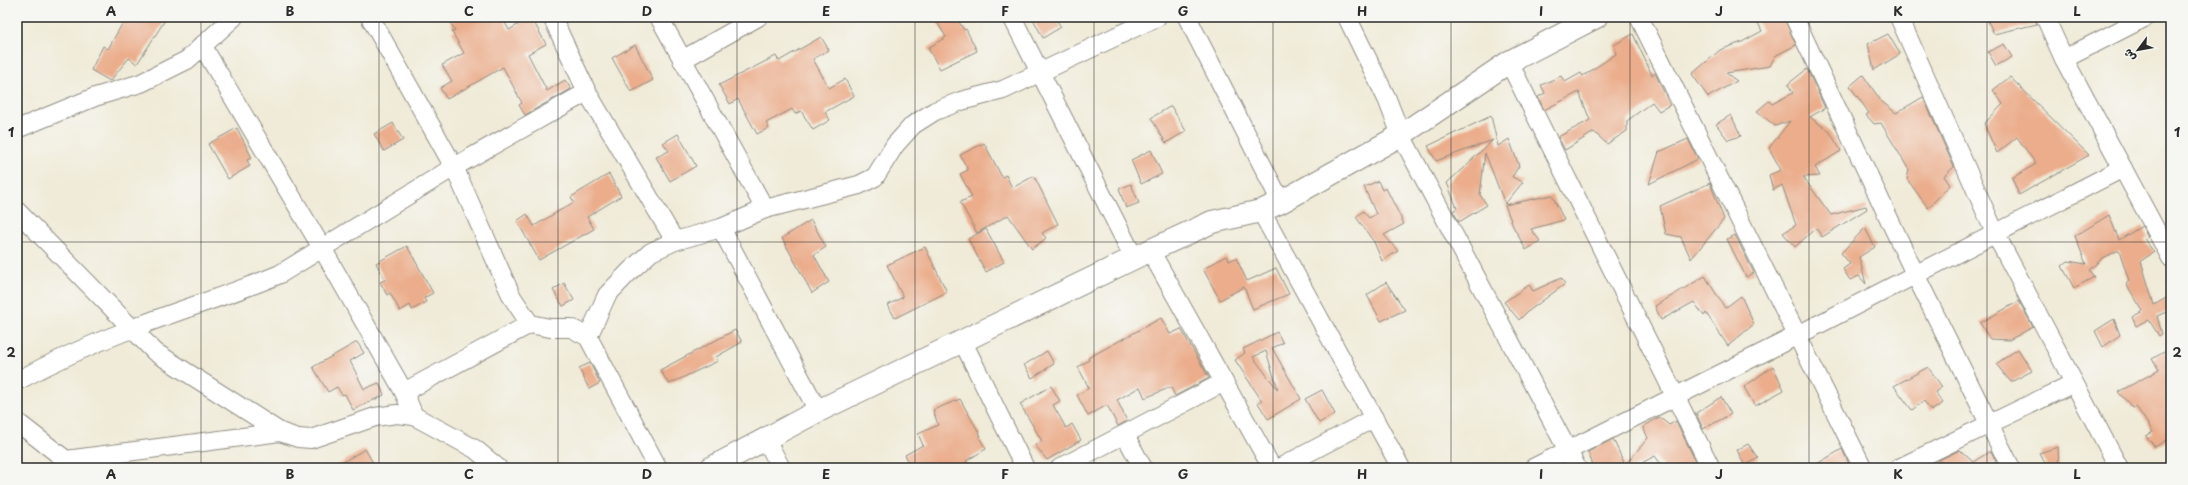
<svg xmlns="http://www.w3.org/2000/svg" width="2188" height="485" viewBox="0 0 2188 485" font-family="'Playpen Sans','Playpen Sans Arabic',sans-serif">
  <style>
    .building { fill: #ebad8c; fill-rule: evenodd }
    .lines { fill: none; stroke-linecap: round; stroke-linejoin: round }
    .street-casing { stroke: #8e8b82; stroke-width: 20 }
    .secondary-casing { stroke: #8e8b82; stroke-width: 24 }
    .street { stroke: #fff; stroke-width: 18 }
    .secondary { stroke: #fff; stroke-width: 22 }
    .grid { fill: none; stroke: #2b2b2b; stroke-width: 1; stroke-opacity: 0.55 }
    .neatline { fill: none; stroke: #2b2b2b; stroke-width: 1.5 }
    .grid-label { font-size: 13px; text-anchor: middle; font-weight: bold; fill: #2b2b2b }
  </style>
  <rect width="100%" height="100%" fill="#f6f6f2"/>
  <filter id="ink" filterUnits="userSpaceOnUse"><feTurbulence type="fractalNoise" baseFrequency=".025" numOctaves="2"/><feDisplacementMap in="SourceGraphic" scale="8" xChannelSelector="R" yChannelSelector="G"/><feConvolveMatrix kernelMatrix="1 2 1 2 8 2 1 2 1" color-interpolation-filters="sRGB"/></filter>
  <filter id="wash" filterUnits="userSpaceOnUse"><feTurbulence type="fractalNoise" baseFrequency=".012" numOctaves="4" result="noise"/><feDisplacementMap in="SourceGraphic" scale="16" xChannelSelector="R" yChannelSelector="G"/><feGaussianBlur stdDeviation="0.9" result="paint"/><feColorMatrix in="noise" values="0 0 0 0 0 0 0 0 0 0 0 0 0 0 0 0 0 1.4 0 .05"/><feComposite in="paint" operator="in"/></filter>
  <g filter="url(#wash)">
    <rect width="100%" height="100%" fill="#f0ebd8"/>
    <g id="blocks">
      <g class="building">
        <path d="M126,17H167L137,64L129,58L110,81L91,70L103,46L108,49Z"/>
        <path d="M459,17H502L509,30L531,17L546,44L528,54L547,91L565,80L571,89L525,115L519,105L522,103L503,67L447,99L440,88L452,81L442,65L464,53L452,32L455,30L450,22Z"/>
        <path d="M934,17H956L964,30L966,29L977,51L940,69L928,48L946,37Z"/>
        <path d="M1032,17H1055L1061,27L1043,38Z"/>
        <path d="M1755,17H1784L1796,45L1775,56L1770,66L1726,73L1737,81L1708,97L1692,74L1720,50L1742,42L1762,31Z"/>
        <path d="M1986,17H2035L2037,24L1994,34Z"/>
        <path d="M1633,34L1652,75L1655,73L1670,105L1659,111L1652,102L1627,121V131L1607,144L1594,132L1565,150L1558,137L1590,120L1579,92L1544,110L1538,97L1545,93L1541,85L1561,76L1565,82L1581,73L1583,76L1616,54L1614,45Z"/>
        <path d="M1888,34L1900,54L1874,70L1868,44Z"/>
        <path d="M821,37L829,50L813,59L829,88L845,79L854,96L825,112L830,120L813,130L801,111L795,114L792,109L766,123L769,128L757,134L738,99L730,104L719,85L776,56L779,61Z"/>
        <path d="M2004,44L2012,57L1996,66L1988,52Z"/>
        <path d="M635,45L653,80L631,92L612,58Z"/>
        <path d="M1807,69L1825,108L1810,117L1830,132L1841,151L1815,167L1820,176L1803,177L1831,215L1866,206L1867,209L1822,237L1816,228L1795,247L1783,233L1796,225L1782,185L1773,190L1769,175L1781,170L1769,148L1790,121L1775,126L1757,111L1769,101L1772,104L1793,93L1788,84Z"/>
        <path d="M1863,75L1881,101L1896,113L1923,97L1954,167L1944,176L1950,185L1928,208L1907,179L1909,170L1881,123L1874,124L1866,115L1869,113L1850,86Z"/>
        <path d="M2010,77L2089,155L2019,195L2012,178L2036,164L2017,137L1997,153L1984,124L2003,104L1993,90Z"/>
        <path d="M1171,106L1186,131L1166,143L1151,118Z"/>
        <path d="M1731,115L1741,136L1728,140L1716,124Z"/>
        <path d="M1491,116L1498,146L1509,139L1519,166L1512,177L1523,182L1505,204L1485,153L1480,195L1487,205L1459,222L1453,211L1457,208L1447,183L1493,140L1436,161L1428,146Z"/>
        <path d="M393,123L403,140L384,151L374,134Z"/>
        <path d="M237,128L252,158L247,160L250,166L228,179L208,144Z"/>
        <path d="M678,134L696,166L670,181L656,157L669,151L663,143Z"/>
        <path d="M1688,139L1698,159L1649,184L1659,152Z"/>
        <path d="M984,143L1002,177L1006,175L1012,188L1034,176L1058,224L1042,233L1046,238L1032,249L1008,215L977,233L960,202L972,197L960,174L968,170L960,155Z"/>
        <path d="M1151,150L1162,174L1141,184L1131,160Z"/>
        <path d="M609,174L621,196L587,217L594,229L539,260L517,221L527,214L534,226L574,202L571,197Z"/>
        <path d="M1378,181L1382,190L1386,188L1404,224L1384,235L1398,251L1382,261L1374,242L1356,217L1363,211L1369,218L1376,214L1364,187Z"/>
        <path d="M1710,183L1724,219L1691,259L1681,237L1666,234L1660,206Z"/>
        <path d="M1131,184L1139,203L1126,208L1119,189Z"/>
        <path d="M1552,195L1564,220L1531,229L1540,241L1526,250L1513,226L1505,205Z"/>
        <path d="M2109,215L2119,240L2142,226L2148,237L2144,239L2154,252L2141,261L2154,305L2171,295V310L2157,316L2162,334L2159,336L2149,320L2136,326L2132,317L2143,311L2126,284L2129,281L2119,250L2103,258L2089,270L2094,277L2074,288L2062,266L2068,261L2086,264L2075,236Z"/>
        <path d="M811,220L826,247L814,255L829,282L812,293L782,238Z"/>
        <path d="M1865,228L1875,247L1859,257L1866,284L1859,276L1850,280L1843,269L1850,264L1841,253Z"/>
        <path d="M986,229L1004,262L986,272L968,239Z"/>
        <path d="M1735,235L1754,273L1746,277L1727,239Z"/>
        <path d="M407,246L433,293L424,298L426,302L412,310L410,305L400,311L390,293L387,295L380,282L385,280L376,263Z"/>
        <path d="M925,247L947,292L895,318L888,305L903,297L887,265Z"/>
        <path d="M1226,256L1229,261L1236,258L1247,281L1276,268L1289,294L1253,309L1244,287L1220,300L1203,269Z"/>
        <path d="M1705,276L1725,308L1741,296L1754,324L1728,346L1706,313L1704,316L1694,302L1661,320L1655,306Z"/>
        <path d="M1561,278L1565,284L1526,313L1519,320L1504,302L1529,285L1533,291Z"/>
        <path d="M1386,282L1405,310L1381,321L1367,295Z"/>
        <path d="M564,283L574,300L563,306L553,290Z"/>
        <path d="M2019,301L2033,327L2009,340L1990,339L1980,323Z"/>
        <path d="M1161,318L1170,334L1181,329L1209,378L1175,396L1171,387L1145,398L1140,387L1117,400L1127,421L1118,426L1107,405L1088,416L1077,395L1089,388L1078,367L1089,360L1088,358Z"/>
        <path d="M2114,319L2120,335L2103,347L2095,331Z"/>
        <path d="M735,330L742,342L716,357L718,361L669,384L660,370Z"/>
        <path d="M1277,332L1283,343L1272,348L1301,399L1268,419L1258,403L1262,401L1235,360L1245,353L1243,349ZM1266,351L1278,390L1253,357Z"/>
        <path d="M357,342L364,353L350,361L364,389L379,383L384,395L353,410L345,394L342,395L337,387L328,392L313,367Z"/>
        <path d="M2171,348V437L2155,447L2146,436L2153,432L2136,406L2133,408L2118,392L2159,370L2152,359Z"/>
        <path d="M2018,349L2032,371L2011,382L1996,364Z"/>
        <path d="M1047,351L1054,364L1032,378L1024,365Z"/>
        <path d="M590,363L600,383L589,389L579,368Z"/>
        <path d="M1773,366L1784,390L1755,406L1744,387Z"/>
        <path d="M1928,367L1942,387L1935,392L1943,403L1931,411L1924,401L1912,410L1894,386Z"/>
        <path d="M1051,386L1060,401L1053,405L1066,428L1072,424L1081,440L1047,460L1035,445L1042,441L1020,404Z"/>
        <path d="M1322,390L1335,414L1319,423L1305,399Z"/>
        <path d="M1721,397L1731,414L1703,429L1696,413Z"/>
        <path d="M960,399L981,436L979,437L986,449L966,461L970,468H912L905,455L923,445L918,434L938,425L933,410Z"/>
        <path d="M1659,417L1669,425L1676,421L1699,468H1664L1655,456L1632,468H1594L1588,452L1613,439L1625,465L1648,438L1643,427Z"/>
        <path d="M1748,444L1758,458L1745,466L1737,450Z"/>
        <path d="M2058,447L2059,468H2048L2039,453Z"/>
        <path d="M365,449L376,468H333Z"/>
        <path d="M1842,449L1851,468H1810Z"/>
        <path d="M1960,450L1973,462L1991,451L1996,462L1986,468H1943L1939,460Z"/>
      </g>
    </g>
  </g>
  <g filter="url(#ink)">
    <use href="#blocks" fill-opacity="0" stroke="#8e8b82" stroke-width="1"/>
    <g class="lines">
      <g class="street-casing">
        <g id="street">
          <path d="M370,17L454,167L512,297L530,324"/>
          <path d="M552,17L587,92L675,241"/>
          <path d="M659,17L765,209"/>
          <path d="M1012,17L1134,258"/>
          <path d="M1187,17L1281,202"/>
          <path d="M1347,17L1387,99L1401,135L1577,468"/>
          <path d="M1639,17L1863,468"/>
          <path d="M1794,17L1915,274L2011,468"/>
          <path d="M1899,17L1995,233L2119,468"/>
          <path d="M2045,17L2064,59L2171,258"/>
          <path d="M202,45L322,248L404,392L414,416"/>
          <path d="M2064,59L2146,17"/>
          <path d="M682,60L758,17"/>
          <path d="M1509,62L1711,468"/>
          <path d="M17,129L95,97L141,83L187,60L234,17"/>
          <path d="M17,211L155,352L280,432L298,438L311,439L375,417L397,414L414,416L475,449L498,468"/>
          <path d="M1261,211L1401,468"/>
          <path d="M721,228L818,411"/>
          <path d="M1150,250L1272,468"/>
          <path d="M588,337L607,295L630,271L651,252L675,241L721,228L765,209L859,185L875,177L895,145L913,125L935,111L961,101L1003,90L1157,17"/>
          <path d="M962,340L1025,468"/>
          <path d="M17,381C54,361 92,344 131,329C180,309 231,295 280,274L454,167L587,92"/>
          <path d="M404,392L530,324L550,328H571L588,337L658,468"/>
          <path d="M17,422L66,460L76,464"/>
          <path d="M1125,435L1143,468"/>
          <path d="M766,439L781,468"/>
          <path d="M66,460L280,432"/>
          <path d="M1060,468L1224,382"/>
          <path d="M1279,468L1374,418"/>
          <path d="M1533,468L1796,336L2123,168"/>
          <path d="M1899,468L2074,383"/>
        </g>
      </g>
      <g class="secondary-casing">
        <path id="secondary" d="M711,468L818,411L1134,258L1212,222L1261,211L1281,202L1401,135L1509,62L1596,17"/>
      </g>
      <use href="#street" class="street"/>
      <use href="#secondary" class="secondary"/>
    </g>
  </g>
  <path class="grid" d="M201,17V468M379,17V468M558,17V468M737,17V468M915,17V468M1094,17V468M1273,17V468M1451,17V468M1630,17V468M1809,17V468M1987,17V468M17,242H2171"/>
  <rect width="2188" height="485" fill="none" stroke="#f6f6f2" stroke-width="44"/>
  <g transform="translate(2138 50) rotate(238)" stroke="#f6f6f2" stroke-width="3" paint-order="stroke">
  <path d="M0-3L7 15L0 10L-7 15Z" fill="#2b2b2b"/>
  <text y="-6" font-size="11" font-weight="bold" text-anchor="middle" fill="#2b2b2b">ش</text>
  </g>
  <rect x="22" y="22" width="2144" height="441" class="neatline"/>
  <g class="grid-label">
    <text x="111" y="16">A</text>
    <text x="290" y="16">B</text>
    <text x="469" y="16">C</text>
    <text x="647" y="16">D</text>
    <text x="826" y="16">E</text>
    <text x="1005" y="16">F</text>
    <text x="1183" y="16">G</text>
    <text x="1362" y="16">H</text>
    <text x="1541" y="16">I</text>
    <text x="1719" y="16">J</text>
    <text x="1898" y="16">K</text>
    <text x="2077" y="16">L</text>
    <text x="11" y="137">1</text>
    <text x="2177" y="137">1</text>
    <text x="11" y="357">2</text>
    <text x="2177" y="357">2</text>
    <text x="111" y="479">A</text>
    <text x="290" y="479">B</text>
    <text x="469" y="479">C</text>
    <text x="647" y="479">D</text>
    <text x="826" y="479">E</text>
    <text x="1005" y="479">F</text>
    <text x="1183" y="479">G</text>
    <text x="1362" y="479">H</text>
    <text x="1541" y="479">I</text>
    <text x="1719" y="479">J</text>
    <text x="1898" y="479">K</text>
    <text x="2077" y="479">L</text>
  </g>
</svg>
